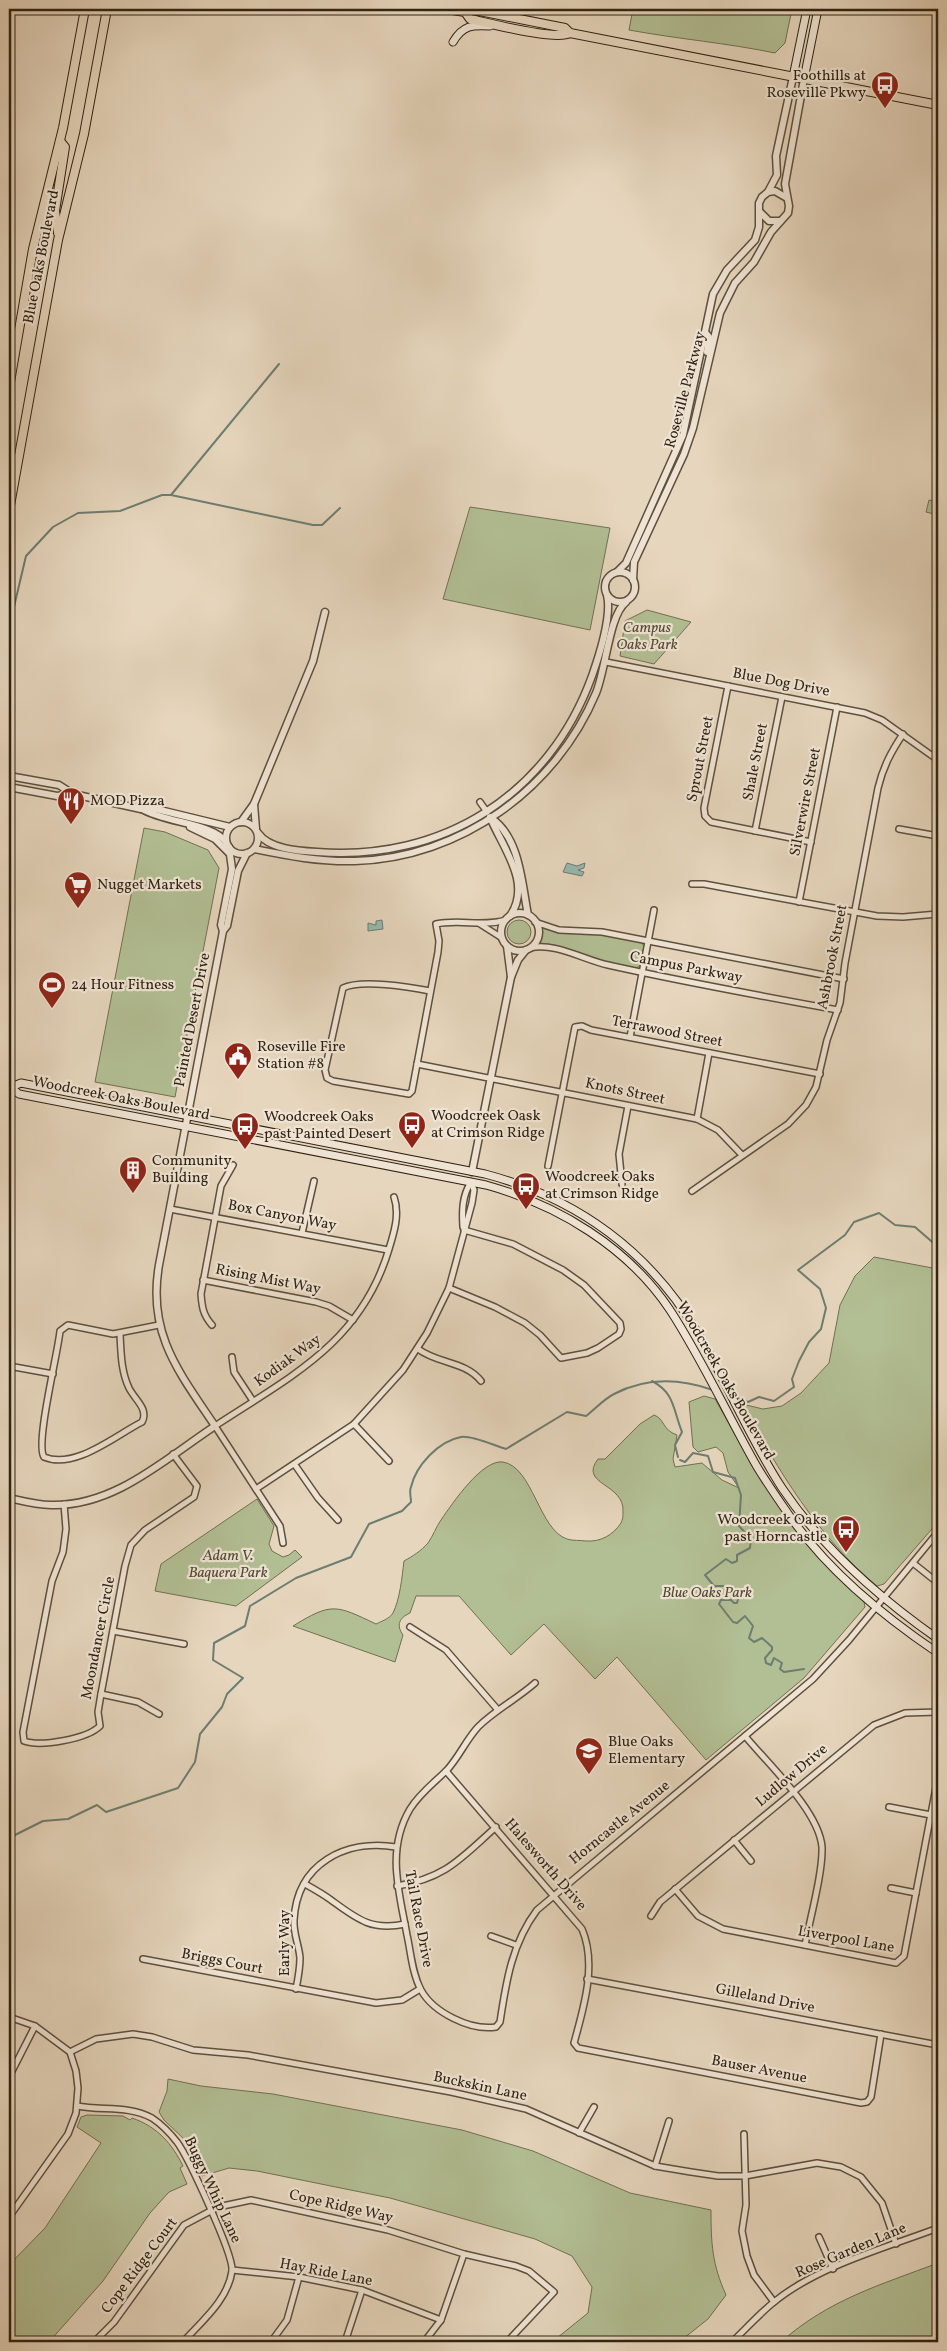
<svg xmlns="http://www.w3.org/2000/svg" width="947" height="2351" viewBox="0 0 947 2351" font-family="Vollkorn,serif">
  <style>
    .green { fill: #b2be93; stroke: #717053 }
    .water { fill: #96b9b0; stroke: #6d7d71 }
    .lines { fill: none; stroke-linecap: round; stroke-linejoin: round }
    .stream { stroke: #6d7d71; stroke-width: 2 }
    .minor-casing { stroke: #5e503e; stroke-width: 8 }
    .tertiary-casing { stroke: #5e503e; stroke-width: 9 }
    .secondary-casing { stroke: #302313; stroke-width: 9 }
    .primary-casing { stroke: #302313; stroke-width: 10 }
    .minor { stroke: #efe4d4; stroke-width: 5 }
    .tertiary { stroke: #efe4d4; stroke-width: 6 }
    .secondary { stroke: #efe4d4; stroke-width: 7 }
    .primary { stroke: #e6d6bd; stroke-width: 8 }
    .labels { text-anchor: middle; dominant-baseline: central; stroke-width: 4.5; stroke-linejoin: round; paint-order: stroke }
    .poi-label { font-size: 15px; fill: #302313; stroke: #efe4d4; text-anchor: start }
    .street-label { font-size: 15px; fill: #302313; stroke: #efe4d4 }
    .park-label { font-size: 15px; font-style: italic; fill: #504a33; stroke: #efe4d4 }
  </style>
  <rect width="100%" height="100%" fill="#e6d6bd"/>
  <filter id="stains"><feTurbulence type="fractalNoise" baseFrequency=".004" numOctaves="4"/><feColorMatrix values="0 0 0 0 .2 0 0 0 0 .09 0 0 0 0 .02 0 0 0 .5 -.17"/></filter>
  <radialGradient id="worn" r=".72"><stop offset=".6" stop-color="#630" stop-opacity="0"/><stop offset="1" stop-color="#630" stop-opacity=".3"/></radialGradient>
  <g class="green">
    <path d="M633,9H792L785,43L775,53C727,43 678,39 629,30Z"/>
    <path d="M929,500L938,502V515L926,512Z"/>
    <path d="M470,507L610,528L590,630L443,599Z"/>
    <path d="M647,610L691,622L654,664L620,656L625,621Z"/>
    <path d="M144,828L165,832L208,850L219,868L175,1097L95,1082Z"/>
    <circle cx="519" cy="932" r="12"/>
    <path d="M541,927L558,933H595L641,942L644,946L640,966L636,968L599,961L554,946L540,944Z"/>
    <path d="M874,1257L938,1269V1522L884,1584L877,1586C818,1537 778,1470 742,1404L763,1409L782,1406L801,1393L829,1363L840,1305L855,1276Z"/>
    <path d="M704,1396L715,1399C739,1441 762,1484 791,1523C812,1552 838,1577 864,1602L865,1607L804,1678L706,1760L617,1657L595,1679L544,1624L511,1655L459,1596H416L410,1613C399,1618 396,1625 403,1635L395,1662L293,1626C332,1602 336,1605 376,1624C382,1621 389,1619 393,1613C400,1599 402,1577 404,1561C413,1556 421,1551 428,1543C433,1536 436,1527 441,1520C452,1504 482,1459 503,1462C533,1467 539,1530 567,1539C573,1541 580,1540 586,1541C601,1542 613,1535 621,1523C623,1519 623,1516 623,1512C625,1483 578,1485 598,1459H605L640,1424L654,1415C665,1419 662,1430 677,1435L673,1459L675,1467L702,1463L722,1480L739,1488L728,1472L723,1453L716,1447L698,1452L693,1447L689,1402Z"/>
    <path d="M257,1499L274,1526L269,1544L272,1551L283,1557L289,1555L295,1550L302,1557L236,1606L155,1591L161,1564Z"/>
    <path d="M168,2079L201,2086L273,2094L462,2130L533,2151L630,2193L711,2210C711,2243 712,2264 726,2295L708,2319L679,2342H552L588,2313L592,2287L572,2256L535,2239L390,2198L257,2171L229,2168L202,2176L185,2140L164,2120L159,2112L167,2091Z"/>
    <path d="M87,2115L123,2116L130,2120L132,2118C158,2127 172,2144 183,2166L180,2168L187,2184L169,2192L150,2213L103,2281L49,2342H9V2265L45,2228L101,2143L77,2127L81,2117Z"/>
    <path d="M938,2263V2342H781C828,2300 880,2285 938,2263Z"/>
  </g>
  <g class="water">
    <path d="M567,863L577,866L585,863L584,868L578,870L584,872L582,876L563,872Z"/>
    <path d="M382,920L383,929L368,931V923L376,925V921Z"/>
  </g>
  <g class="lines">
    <g class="stream">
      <path d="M171,495L279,364"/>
      <path d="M9,628L26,556L53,527L78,513L120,511L162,495H171L313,525H322L340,508"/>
      <path d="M652,1381C675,1393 673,1410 682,1432L675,1445L678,1457"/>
      <path d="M734,1397L748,1402L759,1397L774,1401L794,1387L792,1379L799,1361L809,1342L821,1329L826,1308L820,1289L798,1270L845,1235L854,1222L879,1213L895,1225L915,1227L938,1247"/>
      <path d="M680,1460L685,1462L693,1453L708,1456L713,1472L735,1478L741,1495L739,1526L751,1539L750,1548L737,1555V1561L732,1563L726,1559L705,1575L714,1586H728L738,1599L737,1603H734L731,1600H721L719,1604L733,1622L737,1623L745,1616L753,1626L749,1638L754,1642L762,1638L772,1647V1650L765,1658L766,1663L771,1665L774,1658L782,1663L780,1669L784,1672L804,1669"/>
      <path d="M9,1838L43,1821L68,1819L97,1805L106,1812L178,1788L195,1762L200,1734L222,1707L227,1694L243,1678L213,1660L214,1643L245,1626L250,1606L296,1578L351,1557L369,1524L402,1511L411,1502C411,1497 409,1491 411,1487C416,1465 439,1441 461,1437C472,1435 495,1446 506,1449L567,1412L586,1416C595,1409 604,1399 614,1394C646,1377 679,1378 713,1390"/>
    </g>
    <g class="minor-casing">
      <g id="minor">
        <path d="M606,662L865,713L882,720L938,760"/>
        <path d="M728,686L704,808L705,816L711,822L811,842"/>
        <path d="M480,802L487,812"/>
        <path d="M899,829L938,836"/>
        <path d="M755,831L782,697"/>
        <path d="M692,884H704L877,916L903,917L938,914"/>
        <path d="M799,902L837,707"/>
        <path d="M535,922L559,930L602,932L844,979"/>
        <path d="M480,924L502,938"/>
        <path d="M530,948C555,942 584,960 608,965C684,982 761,996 838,1010"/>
        <path d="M430,991C410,987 361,979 343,988L325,1070L327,1078L333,1081L409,1094L412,1091L438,952L439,941L436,924C459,919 483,927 506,920"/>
        <path d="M630,1037L654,910"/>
        <path d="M417,1064L697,1119L718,1130L742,1155"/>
        <path d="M697,1119L709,1053"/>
        <path d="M548,1166L575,1027L582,1026L591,1030L820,1074"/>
        <path d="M622,1184L619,1154L628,1106"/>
        <path d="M692,1191L788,1124L806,1105L816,1087L827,1040L840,1003L845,963L878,788C883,767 891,752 903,734"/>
        <path d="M170,1209L388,1250"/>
        <path d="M463,1227C462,1211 462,1196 471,1182"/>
        <path d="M302,1233L314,1181"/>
        <path d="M203,1280L316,1302L329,1306L353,1320"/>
        <path d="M449,1288L495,1307L525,1323L540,1335L561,1358L587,1353L598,1348L619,1334L621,1329L620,1323L584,1285L563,1270L513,1244L464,1230"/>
        <path d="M212,1325C203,1315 202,1307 201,1294L221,1186L233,1165"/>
        <path d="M120,1334C121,1353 121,1371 129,1388C135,1400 149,1409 142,1422C116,1435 75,1470 44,1457C35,1444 58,1353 60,1331L68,1325L113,1334L159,1325"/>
        <path d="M418,1349C438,1364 465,1361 481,1381"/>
        <path d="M232,1357L234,1372L253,1401"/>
        <path d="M9,1366L53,1374"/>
        <path d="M354,1424L389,1461"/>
        <path d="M295,1465L318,1498L338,1520"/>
        <path d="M256,1489L354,1424L403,1370L427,1333L449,1288L472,1203L474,1190L471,1182"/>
        <path d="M64,1504L66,1529L63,1552L52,1581L23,1732L24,1741C41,1747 87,1739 100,1726L98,1712L101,1694L125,1566L131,1545L145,1530L194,1497L197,1486L173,1454"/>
        <path d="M283,1543L280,1526L215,1426C291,1376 361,1343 389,1249C394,1233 400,1214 394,1197"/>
        <path d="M913,1563L938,1583"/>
        <path d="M410,1627L446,1650L498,1710"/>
        <path d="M113,1631L184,1644"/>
        <path d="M535,1683C517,1699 495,1710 478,1727C466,1740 459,1757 447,1770C434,1783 420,1793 410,1809C386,1850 399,1891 407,1935C411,1953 412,1973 421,1990C433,2012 470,2031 496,2027L500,2022C506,1982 512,1943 537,1910L813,1679L849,1640L938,1532"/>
        <path d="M101,1694L138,1702L159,1714"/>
        <path d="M745,1736C768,1764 819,1811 822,1847C823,1872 810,1919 805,1945"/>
        <path d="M446,1771L582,1929C597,1964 584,2007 574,2043L578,2048L861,2103L867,2102L871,2097L881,2034"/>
        <path d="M889,1807L931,1815"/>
        <path d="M734,1840L751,1861"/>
        <path d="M305,1884C314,1889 323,1894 331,1900C357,1919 371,1931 405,1924"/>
        <path d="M397,1886C446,1878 461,1858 496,1827"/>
        <path d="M891,1888L916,1893"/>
        <path d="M675,1889L698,1916L723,1929L896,1963L904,1956L938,1777"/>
        <path d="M651,1916L660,1902L874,1725L905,1713L938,1712"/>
        <path d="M491,1936L516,1945"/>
        <path d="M143,1959L376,2003L402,2000L420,1989"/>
        <path d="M587,1979L938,2045"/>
        <path d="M296,1989C298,1979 300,1968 300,1958C299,1945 293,1933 294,1920C297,1863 346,1839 396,1847"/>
        <path d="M9,2017L35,2026L70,2052L76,2071L78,2088L76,2113L68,2134L9,2217"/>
        <path d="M70,2052L96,2039L133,2034L152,2037L193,2050L248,2055L451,2092L526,2109L655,2166L691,2172L718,2176H745L817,2163L841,2167L861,2177L882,2203L896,2244"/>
        <path d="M9,2077L35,2026"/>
        <path d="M77,2106C102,2111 128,2105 152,2118C161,2124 170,2133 177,2142C188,2157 234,2255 232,2271C228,2300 201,2322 183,2342"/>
        <path d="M579,2133L594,2107"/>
        <path d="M744,2134L746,2205L742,2231L747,2256L754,2275L774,2302"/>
        <path d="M655,2166L669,2121"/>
        <path d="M819,2237L833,2269"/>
        <path d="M232,2270L299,2277L362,2290L441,2320"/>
        <path d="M94,2342L114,2322L184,2225L218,2207L251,2200L388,2230L464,2254L516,2266L529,2271L554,2292L507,2342"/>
        <path d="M271,2342L287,2320L299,2277"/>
        <path d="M345,2342L362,2290"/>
        <path d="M424,2342L441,2320L464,2254"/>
        <path d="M732,2342C746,2329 759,2314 774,2302C818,2266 885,2248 938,2228"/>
      </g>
    </g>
    <g class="tertiary-casing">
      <g id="tertiary">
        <path d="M768,192L777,175L776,156L793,77"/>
        <path d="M760,212L769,221H780"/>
        <path d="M705,332L709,337L707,352"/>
        <circle cx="620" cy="587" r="15"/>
        <path d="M617,572L626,563L683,435L713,294L727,270L755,240L759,227V203L762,197L768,192L775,191L787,198"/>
        <path d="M633,580L634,562L684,454L693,428L720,313L735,283L754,262L771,232L788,213L789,206L785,184L804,79"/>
        <path d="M9,776L59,785L73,794"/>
        <path d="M9,787L57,796L73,794L141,809H156L230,827"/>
        <path d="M254,804L256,829"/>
        <path d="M142,809C166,823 212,823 226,842"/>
        <path d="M490,817C502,847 533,883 510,916"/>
        <path d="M491,818C520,837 522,885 528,915"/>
        <circle cx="242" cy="838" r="16"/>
        <path d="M241,822L254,804L313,661L325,612"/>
        <path d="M190,827L215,839L229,853"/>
        <path d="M258,833C269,849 298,851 317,852C442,862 549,795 592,676C599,656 612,616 607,595"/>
        <path d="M254,849C288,856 320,862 355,861C460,858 556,789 596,693C606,669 609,615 626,602"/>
        <circle cx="520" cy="932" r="19"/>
        <path d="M223,931L227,926L238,871L247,853"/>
        <path d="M507,946L511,977"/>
        <path d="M472,1172L511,977L518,960L526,950"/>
        <path d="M9,1498C22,1501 37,1505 51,1505C114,1507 165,1459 215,1426C179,1372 147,1334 159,1265L223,931L221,925L232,869L229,847"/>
      </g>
    </g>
    <g class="secondary-casing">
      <g id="secondary">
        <path d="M494,9L506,15"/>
        <path d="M453,42C463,25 472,25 490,26"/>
        <path d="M793,77L807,9"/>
        <path d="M804,79L818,9"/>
        <path d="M9,1086L19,1094L486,1185C558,1205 628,1247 670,1310C702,1359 727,1414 756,1465C766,1482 778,1499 789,1515C827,1570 883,1616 938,1653"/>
        <path d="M11,1087L21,1083L485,1174C577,1198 651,1252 699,1335C728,1385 750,1439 782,1488C823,1549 878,1597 938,1639"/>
      </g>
    </g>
    <g class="primary-casing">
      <g id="primary">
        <path d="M446,9L465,12L470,19C489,23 556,41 570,33"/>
        <path d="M469,9L565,28L570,33L938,105"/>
        <path d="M58,233L55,211L65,147L60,141"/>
        <path d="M9,388L33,249L63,128L85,9"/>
        <path d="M9,511L58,240L84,134L107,9"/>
      </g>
    </g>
    <use href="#minor" class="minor"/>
    <use href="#tertiary" class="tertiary"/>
    <use href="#secondary" class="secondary"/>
    <use href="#primary" class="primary"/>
  </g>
  <defs>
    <g id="bus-pin" transform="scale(1.4375)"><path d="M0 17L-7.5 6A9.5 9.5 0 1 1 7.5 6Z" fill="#8f2418" stroke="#efe4d4"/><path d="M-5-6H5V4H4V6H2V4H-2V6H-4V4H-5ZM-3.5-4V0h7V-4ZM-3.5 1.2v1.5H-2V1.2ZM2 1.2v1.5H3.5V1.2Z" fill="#fff"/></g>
    <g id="restaurant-pin" transform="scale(1.4375)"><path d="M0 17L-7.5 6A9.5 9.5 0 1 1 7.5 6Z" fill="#8f2418" stroke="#efe4d4"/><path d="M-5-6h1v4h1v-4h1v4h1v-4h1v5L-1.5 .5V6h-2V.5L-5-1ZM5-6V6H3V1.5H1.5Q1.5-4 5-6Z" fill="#fff"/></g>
    <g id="supermarket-pin" transform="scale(1.4375)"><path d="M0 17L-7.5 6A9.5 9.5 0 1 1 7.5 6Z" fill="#8f2418" stroke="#efe4d4"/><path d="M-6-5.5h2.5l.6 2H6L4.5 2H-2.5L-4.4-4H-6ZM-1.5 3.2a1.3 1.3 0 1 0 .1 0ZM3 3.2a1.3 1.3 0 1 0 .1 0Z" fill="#fff"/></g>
    <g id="stadium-pin" transform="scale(1.4375)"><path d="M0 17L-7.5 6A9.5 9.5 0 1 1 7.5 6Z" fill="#8f2418" stroke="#efe4d4"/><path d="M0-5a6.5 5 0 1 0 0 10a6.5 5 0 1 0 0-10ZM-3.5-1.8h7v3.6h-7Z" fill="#fff"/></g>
    <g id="civic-pin" transform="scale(1.4375)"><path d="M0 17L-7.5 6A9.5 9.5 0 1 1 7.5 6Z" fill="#8f2418" stroke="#efe4d4"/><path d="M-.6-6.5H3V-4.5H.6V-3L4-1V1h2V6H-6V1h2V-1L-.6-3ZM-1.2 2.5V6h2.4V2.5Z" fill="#fff"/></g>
    <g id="building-pin" transform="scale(1.4375)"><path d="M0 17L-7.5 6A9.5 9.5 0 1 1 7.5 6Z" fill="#8f2418" stroke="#efe4d4"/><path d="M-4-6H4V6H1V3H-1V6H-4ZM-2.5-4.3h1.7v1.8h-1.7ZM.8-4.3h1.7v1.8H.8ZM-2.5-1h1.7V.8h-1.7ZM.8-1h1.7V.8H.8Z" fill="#fff"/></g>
    <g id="school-pin" transform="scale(1.4375)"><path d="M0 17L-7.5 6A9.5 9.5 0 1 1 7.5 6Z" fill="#8f2418" stroke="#efe4d4"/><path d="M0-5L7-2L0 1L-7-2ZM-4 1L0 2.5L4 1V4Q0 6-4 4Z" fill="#fff"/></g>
  </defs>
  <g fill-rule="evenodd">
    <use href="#bus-pin" x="885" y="85"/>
    <use href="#restaurant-pin" x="71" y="801"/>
    <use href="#supermarket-pin" x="78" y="885"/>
    <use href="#stadium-pin" x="52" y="985"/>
    <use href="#civic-pin" x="238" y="1056"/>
    <use href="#bus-pin" x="412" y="1125"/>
    <use href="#bus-pin" x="245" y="1126"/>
    <use href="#building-pin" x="133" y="1170"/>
    <use href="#bus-pin" x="526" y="1186"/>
    <use href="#bus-pin" x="846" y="1529"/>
    <use href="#school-pin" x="589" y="1751"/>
  </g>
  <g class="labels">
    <g class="poi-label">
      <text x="866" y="76" text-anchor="end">Foothills at<tspan x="866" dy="17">Roseville Pkwy</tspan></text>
      <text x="90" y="801">MOD Pizza</text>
      <text x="97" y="885">Nugget Markets</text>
      <text x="71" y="985">24 Hour Fitness</text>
      <text x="257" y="1047">Roseville Fire<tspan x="257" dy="17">Station #8</tspan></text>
      <text x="431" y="1116">Woodcreek Oask<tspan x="431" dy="17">at Crimson Ridge</tspan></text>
      <text x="264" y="1117">Woodcreek Oaks<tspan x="264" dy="17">past Painted Desert</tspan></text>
      <text x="152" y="1161">Community<tspan x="152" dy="17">Building</tspan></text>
      <text x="545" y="1177">Woodcreek Oaks<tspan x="545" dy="17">at Crimson Ridge</tspan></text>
      <text x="827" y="1520" text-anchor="end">Woodcreek Oaks<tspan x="827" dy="17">past Horncastle</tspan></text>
      <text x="608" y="1742">Blue Oaks<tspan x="608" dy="17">Elementary</tspan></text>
    </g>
    <g class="street-label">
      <text transform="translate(42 257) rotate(-79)">Blue Oaks Boulevard</text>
      <text transform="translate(686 390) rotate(-75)">Roseville Parkway</text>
      <text transform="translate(781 683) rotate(11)">Blue Dog Drive</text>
      <text transform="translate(701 759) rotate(-79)">Sprout Street</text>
      <text transform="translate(756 762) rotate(-79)">Shale Street</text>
      <text transform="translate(806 802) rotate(-79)">Silverwire Street</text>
      <text transform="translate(833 957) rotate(-79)">Ashbrook Street</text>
      <text transform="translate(686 968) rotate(11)">Campus Parkway</text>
      <text transform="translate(193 1020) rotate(-79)">Painted Desert Drive</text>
      <text transform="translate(667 1032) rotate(11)">Terrawood Street</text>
      <text transform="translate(625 1092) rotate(12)">Knots Street</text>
      <text transform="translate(121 1099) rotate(11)">Woodcreek Oaks Boulevard</text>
      <text transform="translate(282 1216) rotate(11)">Box Canyon Way</text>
      <text transform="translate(268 1280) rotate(11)">Rising Mist Way</text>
      <text transform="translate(288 1361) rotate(-36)">Kodiak Way</text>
      <text transform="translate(725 1381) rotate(60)">Woodcreek Oaks Boulevard</text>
      <text transform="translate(99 1638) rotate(-79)">Moondancer Circle</text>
      <text transform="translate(792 1776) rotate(-40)">Ludlow Drive</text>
      <text transform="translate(620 1823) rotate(-39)">Horncastle Avenue</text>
      <text transform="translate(545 1865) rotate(49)">Halesworth Drive</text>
      <text transform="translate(418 1919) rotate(79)">Tail Race Drive</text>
      <text transform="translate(846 1940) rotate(10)">Liverpool Lane</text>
      <text transform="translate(285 1943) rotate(-90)">Early Way</text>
      <text transform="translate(222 1962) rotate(11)">Briggs Court</text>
      <text transform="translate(765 1999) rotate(11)">Gilleland Drive</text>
      <text transform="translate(759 2070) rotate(11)">Bauser Avenue</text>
      <text transform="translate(480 2087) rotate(12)">Buckskin Lane</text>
      <text transform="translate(212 2190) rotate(65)">Buggy Whip Lane</text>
      <text transform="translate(341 2207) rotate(13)">Cope Ridge Way</text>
      <text transform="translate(851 2251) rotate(-23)">Rose Garden Lane</text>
      <text transform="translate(140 2266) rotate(-53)">Cope Ridge Court</text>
      <text transform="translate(326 2273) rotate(11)">Hay Ride Lane</text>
    </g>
    <g class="park-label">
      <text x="647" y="628">Campus<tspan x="647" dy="17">Oaks Park</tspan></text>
      <text x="228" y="1556">Adam V.<tspan x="228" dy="17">Baquera Park</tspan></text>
      <text x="707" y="1593">Blue Oaks Park</text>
    </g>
  </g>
  <rect width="947" height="2351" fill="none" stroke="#e6d6bd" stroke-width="30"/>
  <rect x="10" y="10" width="927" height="2331" fill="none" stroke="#302313" stroke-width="2.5"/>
  <rect x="15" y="15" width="917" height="2321" fill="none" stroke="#302313"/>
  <rect width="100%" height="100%" filter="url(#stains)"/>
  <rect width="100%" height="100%" fill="url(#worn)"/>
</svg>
